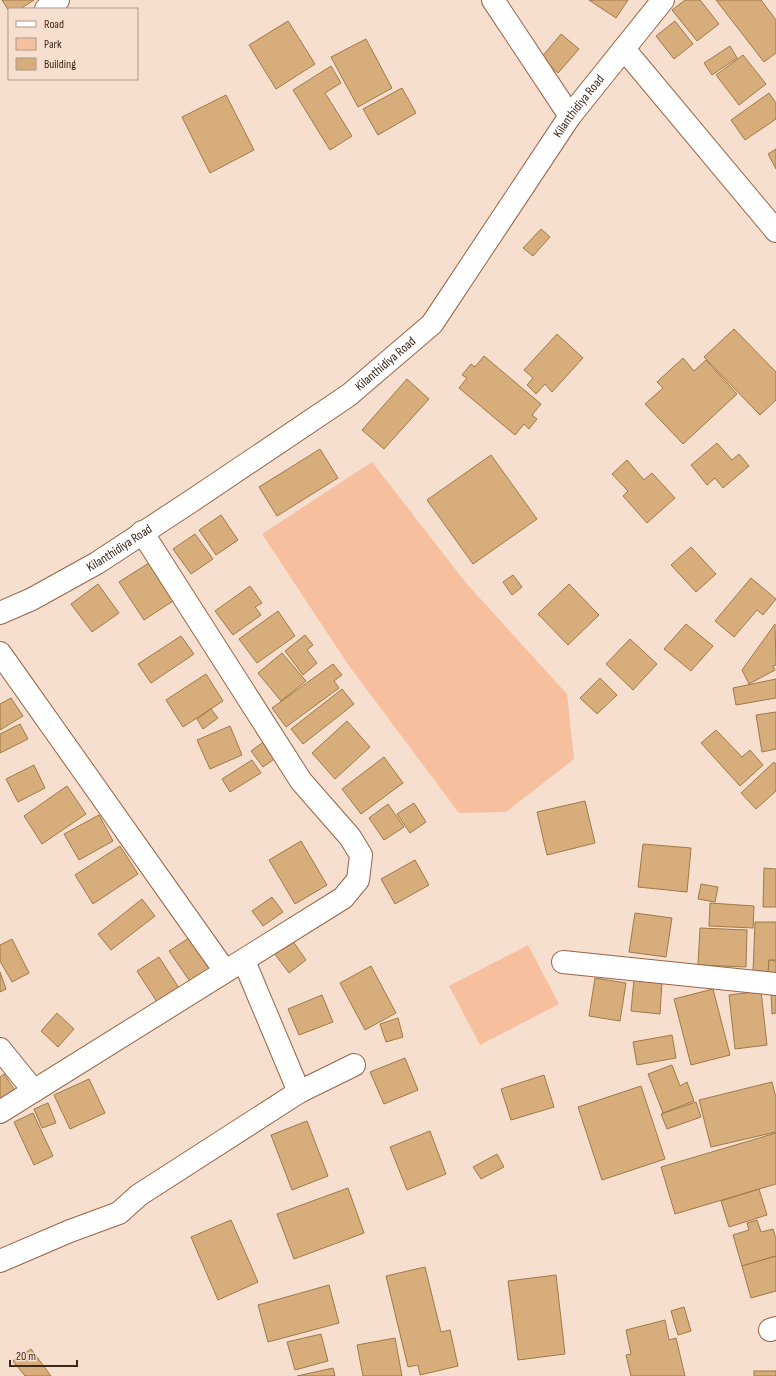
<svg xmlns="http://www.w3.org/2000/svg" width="776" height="1376" viewBox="0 0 776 1376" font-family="'Sofia Sans Condensed',sans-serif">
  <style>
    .green { fill: #f6c09f }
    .building { fill: #d7ae7b; stroke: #9f7946 }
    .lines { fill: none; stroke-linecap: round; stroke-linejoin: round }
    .street-casing { stroke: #986443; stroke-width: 24 }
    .secondary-casing { stroke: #986443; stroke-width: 24 }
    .street { stroke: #fff; stroke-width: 22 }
    .secondary { stroke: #fff; stroke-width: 22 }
    .labels { text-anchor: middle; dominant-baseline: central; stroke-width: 3; stroke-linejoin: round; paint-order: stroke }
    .street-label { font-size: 13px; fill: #3e281a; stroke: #f7dfd0 }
  </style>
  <rect width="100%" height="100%" fill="#f7dfd0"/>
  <g class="green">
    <path d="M372,462L466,583L567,694L574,759L506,812L459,813L349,666L262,534Z"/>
    <path d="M528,945L559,1004L480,1045L449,986Z"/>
  </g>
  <g class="building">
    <path d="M2,0H34L20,9H9V11Z"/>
    <path d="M589,0H628L616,18Z"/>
    <path d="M685,0H700L719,24L697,41L672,10Z"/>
    <path d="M716,0H761L776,20V53L764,62Z"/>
    <path d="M288,21L315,64L276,89L249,45Z"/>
    <path d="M675,21L693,44L674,59L656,36Z"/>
    <path d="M561,34L579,49L558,73L541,58Z"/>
    <path d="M366,39L392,88L358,107L331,57Z"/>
    <path d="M730,46L737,58L712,75L704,63Z"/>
    <path d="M743,55L766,84L739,105L716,75Z"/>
    <path d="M331,66L341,83L325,93L352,136L330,150L293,90Z"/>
    <path d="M402,88L416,113L378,135L363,109Z"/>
    <path d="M769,93L776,103V119L745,140L731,120Z"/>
    <path d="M226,95L254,150L210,173L182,117Z"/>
    <path d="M776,149V169L768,154Z"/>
    <path d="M541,229L550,237L533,256L523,248Z"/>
    <path d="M734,329L776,372V400L760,415L704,357Z"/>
    <path d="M557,334L583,358L552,392L545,384L536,394L527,385L533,378L524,370Z"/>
    <path d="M484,356L541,404L532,415L537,419L529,429L524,424L515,435L459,388L467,378L462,375L471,364L475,367Z"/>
    <path d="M683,358L694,371L706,360L737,394L683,444L645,404L663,388L657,382Z"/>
    <path d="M407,379L429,399L384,449L362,430Z"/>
    <path d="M717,443L732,460L739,454L749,466L723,488L715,478L707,485L691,465Z"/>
    <path d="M320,449L338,478L277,516L259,487Z"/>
    <path d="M491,455L537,519L473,564L427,500Z"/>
    <path d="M627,460L644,480L652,473L675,498L647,523L623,496L628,491L612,474Z"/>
    <path d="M221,515L238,540L216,555L199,530Z"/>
    <path d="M195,534L213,559L191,574L173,549Z"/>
    <path d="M691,547L716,574L696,592L671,565Z"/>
    <path d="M152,561L176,599L144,620L119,582Z"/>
    <path d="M513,575L522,587L512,595L503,582Z"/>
    <path d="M751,578L776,599L763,615L757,610L734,637L715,621Z"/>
    <path d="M98,584L119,613L92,632L71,604Z"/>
    <path d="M569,584L599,615L568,645L538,614Z"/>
    <path d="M250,586L262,603L255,607L261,615L233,635L215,611Z"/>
    <path d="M278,611L295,636L257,663L239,639Z"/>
    <path d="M686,624L713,646L691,671L664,649Z"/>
    <path d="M775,624L776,665L773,666L775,670L749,684L742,670Z"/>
    <path d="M305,635L313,645L307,650L317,663L303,675L285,651Z"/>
    <path d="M181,636L194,654L151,683L138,664Z"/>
    <path d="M630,639L657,664L633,690L606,664Z"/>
    <path d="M282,653L306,681L281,701L258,673Z"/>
    <path d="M333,664L342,675L334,681L339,688L286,727L272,708Z"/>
    <path d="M206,674L223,701L183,727L166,700Z"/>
    <path d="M600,678L617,695L597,714L580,698Z"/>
    <path d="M776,679V698L736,705L733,688Z"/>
    <path d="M342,689L354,704L303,744L291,729Z"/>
    <path d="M11,698L23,716L0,730V704Z"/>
    <path d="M211,709L218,718L203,729L197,719Z"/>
    <path d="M776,712V749L762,752L756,715Z"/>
    <path d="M347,721L370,747L335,779L312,753Z"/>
    <path d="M20,724L28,739L0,753V734Z"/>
    <path d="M230,726L242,755L210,769L197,740Z"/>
    <path d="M716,730L742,757L750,750L763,765L740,786L701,743Z"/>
    <path d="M265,741L277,757L263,767L251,751Z"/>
    <path d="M384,757L403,783L361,814L342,789Z"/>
    <path d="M252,760L261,773L230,792L222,779Z"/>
    <path d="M774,762L776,764V791L756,809L741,793Z"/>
    <path d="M34,765L45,788L18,802L6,779Z"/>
    <path d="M67,786L86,814L42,844L24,816Z"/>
    <path d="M585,801L595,843L547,855L537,812Z"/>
    <path d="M414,803L426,822L410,833L397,814Z"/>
    <path d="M388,804L404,827L384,840L369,818Z"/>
    <path d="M99,815L113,841L79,860L64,834Z"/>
    <path d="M301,841L327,885L295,904L269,860Z"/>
    <path d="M643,844L691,848L687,892L638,887Z"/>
    <path d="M120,846L138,874L93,904L75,875Z"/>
    <path d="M415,860L429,885L395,904L381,879Z"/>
    <path d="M764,868L776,869V907H763Z"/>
    <path d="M701,884L718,887L715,902L698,899Z"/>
    <path d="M272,897L283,912L263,926L252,911Z"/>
    <path d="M142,899L155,916L111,950L98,934Z"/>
    <path d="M710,903L754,906L753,928L709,926Z"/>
    <path d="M635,913L672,918L666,957L629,952Z"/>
    <path d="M755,922H776V960H769L768,974L753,972Z"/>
    <path d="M700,928L747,930L746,967L698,965Z"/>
    <path d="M189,938L210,970L191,983L169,951Z"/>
    <path d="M12,939L29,973L12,982L0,961V945Z"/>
    <path d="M292,940L306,960L289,973L274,953Z"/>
    <path d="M159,957L181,991L159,1005L137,971Z"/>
    <path d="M769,960L776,961V974H768Z"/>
    <path d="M371,966L396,1013L365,1030L340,983Z"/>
    <path d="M0,972L6,989L0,992Z"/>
    <path d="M595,978L626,983L620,1021L589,1016Z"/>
    <path d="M634,979L662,982L660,1014L631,1011Z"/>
    <path d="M713,989L730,1055L691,1065L674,999Z"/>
    <path d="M761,991L767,1045L735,1049L729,995Z"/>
    <path d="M771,994H776V1013L772,1014Z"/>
    <path d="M322,995L333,1022L299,1035L288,1009Z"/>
    <path d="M57,1013L74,1029L58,1047L41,1031Z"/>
    <path d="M398,1018L403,1037L386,1042L380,1024Z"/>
    <path d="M672,1035L676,1058L637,1065L633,1042Z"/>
    <path d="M405,1058L418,1090L384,1104L370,1072Z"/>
    <path d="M672,1065L680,1086L687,1082L694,1101L663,1113L648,1074Z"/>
    <path d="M4,1074L16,1092L0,1103V1077Z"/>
    <path d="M544,1075L554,1107L511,1120L501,1089Z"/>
    <path d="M89,1079L105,1113L70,1129L54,1095Z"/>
    <path d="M772,1082L776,1098V1132L711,1147L699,1100Z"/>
    <path d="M641,1086L665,1159L602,1180L578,1107Z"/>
    <path d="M696,1102L701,1117L667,1129L661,1114Z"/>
    <path d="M48,1103L56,1123L42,1128L34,1109Z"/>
    <path d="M33,1113L53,1156L34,1165L14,1122Z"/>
    <path d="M307,1121L328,1176L292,1190L271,1135Z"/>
    <path d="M430,1131L446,1174L407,1190L390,1147Z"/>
    <path d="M776,1133V1184L675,1214L661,1167Z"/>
    <path d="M497,1154L504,1167L481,1179L473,1167Z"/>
    <path d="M348,1188L364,1233L294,1259L277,1214Z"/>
    <path d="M759,1189L767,1215L729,1227L721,1201Z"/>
    <path d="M231,1220L258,1282L218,1300L191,1237Z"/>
    <path d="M757,1220L761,1232L773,1229L776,1239V1256L742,1266L733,1235L749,1230L747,1223Z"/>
    <path d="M776,1256V1291L751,1298L742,1266Z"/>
    <path d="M425,1267L441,1332L450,1330L458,1366L420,1375L418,1365L408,1367L386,1276Z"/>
    <path d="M556,1275L565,1354L518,1360L508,1281Z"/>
    <path d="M329,1285L339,1323L268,1342L258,1305Z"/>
    <path d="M684,1307L691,1331L678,1335L671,1311Z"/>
    <path d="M665,1320L669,1340L676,1338L685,1376H631L626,1355L631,1354L626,1330Z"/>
    <path d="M321,1334L328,1361L295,1370L287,1342Z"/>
    <path d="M395,1338L402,1376H363L357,1345Z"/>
    <path d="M31,1349L51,1376H25L13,1361Z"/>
    <path d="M333,1368L335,1376H297Z"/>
    <rect x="754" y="1371" width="22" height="5"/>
  </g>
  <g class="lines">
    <g class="street-casing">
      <g id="street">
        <path d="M493,0L570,116"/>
        <path d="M46,9L58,0"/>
        <path d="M624,49L776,231"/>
        <path d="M0,653L225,971"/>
        <path d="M244,961L299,1092"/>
        <path d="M563,962L776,984"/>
        <path d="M0,1049L34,1091"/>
        <path d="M0,1112L343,898L358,880L361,855L350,837L301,781L142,532"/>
        <path d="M0,1261L70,1231L119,1213L139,1195L299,1092L354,1065"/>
        <path d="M770,1330L776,1328"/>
      </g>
    </g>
    <g class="secondary-casing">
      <g id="secondary">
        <path id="s1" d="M0,613L32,599L97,563L193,500L349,395L432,324L570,116L663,0"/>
      </g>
    </g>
    <use href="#street" class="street"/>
    <use href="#secondary" class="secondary"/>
  </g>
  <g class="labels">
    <g class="street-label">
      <text stroke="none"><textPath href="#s1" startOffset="784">Kilanthidiya Road</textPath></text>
      <text stroke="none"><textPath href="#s1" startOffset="460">Kilanthidiya Road</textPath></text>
      <text stroke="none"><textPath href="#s1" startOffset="136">Kilanthidiya Road</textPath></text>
    </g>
  </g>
  <rect x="8" y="8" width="130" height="72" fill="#f7dfd0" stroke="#ad9687"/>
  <rect x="16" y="21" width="20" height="6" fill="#ffffff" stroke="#ad9687"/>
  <text x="44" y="28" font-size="12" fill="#3e281a">Road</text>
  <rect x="16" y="38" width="20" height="12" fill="#f6c09f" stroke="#ad9687"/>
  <text x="44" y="48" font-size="12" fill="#3e281a">Park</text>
  <rect x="16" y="58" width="20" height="12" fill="#d7ae7b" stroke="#ad9687"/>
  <text x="44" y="68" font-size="12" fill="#3e281a">Building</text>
  <path d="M10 1360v6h67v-6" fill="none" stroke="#3e281a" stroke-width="2"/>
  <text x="16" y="1360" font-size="12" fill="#3e281a" stroke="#f7dfd0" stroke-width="3" paint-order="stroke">20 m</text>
</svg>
